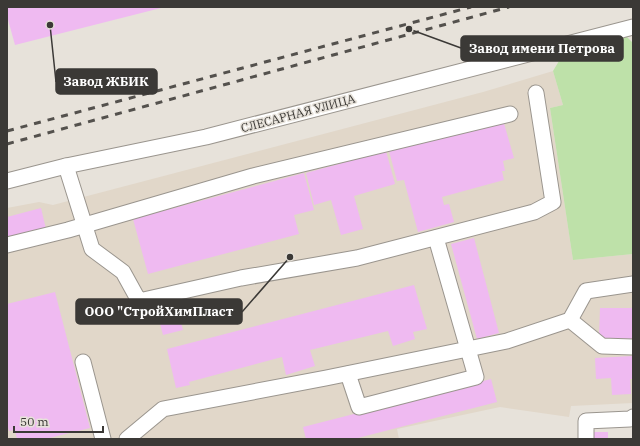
<svg xmlns="http://www.w3.org/2000/svg" width="640" height="446" viewBox="0 0 640 446" font-family="'IBM Plex Serif',serif">
  <style>
    .built { fill: #e1d7c9 }
    .green { fill: #bee1a9 }
    .building { fill: #efbaf1 }
    .lines { fill: none; stroke-linecap: round; stroke-linejoin: round }
    .minor-casing { stroke: #9a958e; stroke-width: 17 }
    .minor { stroke: #fff; stroke-width: 15 }
    .rail { stroke: #54514d; stroke-width: 3; stroke-dasharray: 7 7; stroke-linecap: butt }
    .labels { text-anchor: middle; dominant-baseline: central; stroke-width: 3; stroke-linejoin: round; paint-order: stroke }
    .street-label { font-size: 12px; fill: #3b3936; stroke: #e7e2da }
    .leader { fill: none; stroke: #3b3936; stroke-width: 1.5 }
    .callout-dot { fill: #3b3936; stroke: #e7e2da; stroke-width: 1.5 }
    .callout { fill: #3b3936; stroke: #3b3936; stroke-width: 1.5 }
    .callout-label { font-size: 13px; text-anchor: middle; font-weight: bold; fill: #fff }
  </style>
  <rect width="100%" height="100%" fill="#e7e2da"/>
  <path class="built" d="M553,71L563,105L550,108L573,260L633,254V403L571,406L569,417L500,407L397,429L399,439H7V208L39,202L53,205L483,92Z"/>
  <path class="green" d="M625,35L633,43V254L573,260L550,108L563,105L553,71L565,51Z"/>
  <g class="building">
    <path d="M7,7H161V8L15,45L7,16Z"/>
    <path d="M503,120L514,158L503,161L505,171H502L504,180L442,197L444,205L449,204L454,222L418,232L404,180L397,181L389,151Z"/>
    <path d="M386,151L395,184L354,196L363,229L341,235L331,200L314,205L306,173Z"/>
    <path d="M304,173L314,210L294,215L299,234L148,274L133,219Z"/>
    <path d="M41,208L46,229L7,239V217Z"/>
    <path d="M474,238L499,333L477,339L451,244Z"/>
    <path d="M414,285L427,329L413,332L415,339L393,346L388,331L310,350L315,366L286,375L282,357L189,382L190,385L176,388L167,349Z"/>
    <path d="M55,292L90,428L45,439H17L15,430L9,431L7,423V304Z"/>
    <path d="M177,307L183,330L163,335L157,312Z"/>
    <path d="M600,308H633V339L599,338Z"/>
    <path d="M633,356V379H630L631,394L612,395L611,378L596,379L595,358Z"/>
    <path d="M491,379L497,402L354,439H306L303,427Z"/>
    <rect x="589" y="432" width="19" height="7"/>
  </g>
  <g class="lines">
    <g class="minor-casing">
      <g id="minor">
        <path d="M66,166L92,249L123,272L139,301L241,278L357,258L534,212L553,202L536,93"/>
        <path d="M7,181L66,166L206,137L633,27"/>
        <path d="M7,245L68,230L253,176L510,114"/>
        <path d="M570,320L602,346L633,347"/>
        <path d="M83,362L103,439"/>
        <path d="M348,374L359,407L476,377L436,238"/>
        <path d="M127,439L163,409L326,378L507,341L570,320L586,291L633,284"/>
        <path d="M586,439V421L630,419L633,417"/>
      </g>
    </g>
    <use href="#minor" class="minor"/>
    <g class="rail">
      <path d="M7,131L471,7"/>
      <path d="M7,144L509,7"/>
    </g>
  </g>
  <g class="labels">
    <g class="street-label">
      <text transform="translate(298 113) rotate(-15)">СЛЕСАРНАЯ УЛИЦА</text>
    </g>
  </g>
  <path class="leader" d="M409 29L461 48M50 25L56 82M290 257L242 312"/>
  <g class="callout-dot">
    <circle cx="409" cy="29" r="4"/>
    <circle cx="50" cy="25" r="4"/>
    <circle cx="290" cy="257" r="4"/>
  </g>
  <g class="callout">
    <rect x="461" y="36" width="162" height="25" rx="4"/>
    <rect x="56" y="69" width="101" height="25" rx="4"/>
    <rect x="76" y="299" width="166" height="25" rx="4"/>
  </g>
  <g class="callout-label">
    <text x="542" y="53">Завод имени Петрова</text>
    <text x="106" y="86">Завод ЖБИК</text>
    <text x="159" y="316">ООО "СтройХимПласт</text>
  </g>
  <rect width="640" height="446" fill="none" stroke="#3b3936" stroke-width="16"/>
  <path d="M14 426v6h89v-6" fill="none" stroke="#3b3936" stroke-width="2"/>
  <text x="20" y="426" font-size="12" fill="#3b3936" stroke="#e7e2da" stroke-width="3" paint-order="stroke">50 m</text>
</svg>
